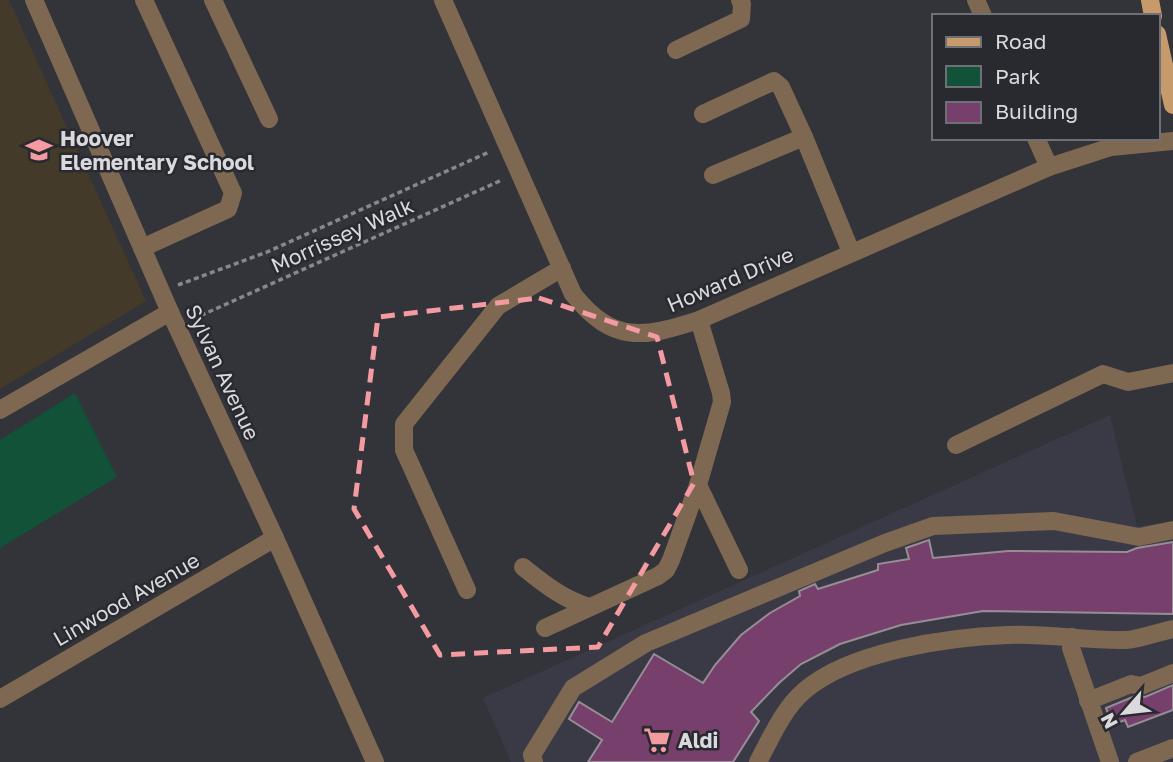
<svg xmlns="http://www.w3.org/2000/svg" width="1173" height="762" viewBox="0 0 1173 762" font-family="'Golos Text',sans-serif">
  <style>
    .built { fill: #3a3a47 }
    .education { fill: #433a29 }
    .green { fill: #115239 }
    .building { fill: #77406c; stroke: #968e94; stroke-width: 2 }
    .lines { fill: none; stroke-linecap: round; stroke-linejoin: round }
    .path { stroke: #87878d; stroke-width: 3.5; stroke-dasharray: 5 3.5; stroke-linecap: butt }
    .minor { stroke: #7e6851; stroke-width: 18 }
    .major { stroke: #c69a6a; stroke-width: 18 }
    .marked { fill: none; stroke: #f49aa1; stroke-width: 5; stroke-dasharray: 14 9; stroke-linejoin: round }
    .labels { text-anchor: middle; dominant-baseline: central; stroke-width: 5; stroke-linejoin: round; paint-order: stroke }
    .poi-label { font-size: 21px; font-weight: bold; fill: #d9d9de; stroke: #292930; text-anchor: start }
    .street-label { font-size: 21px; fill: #d9d9de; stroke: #292930 }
  </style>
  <rect width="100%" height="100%" fill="#33333a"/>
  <path class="built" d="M1110,415L1137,526L1173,522V762H511L483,698Z"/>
  <path class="education" d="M0,0H9L146,301L0,389Z"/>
  <path class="green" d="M75,393L117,477L0,548V440Z"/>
  <g class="building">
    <path d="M929,540L933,558L1008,551L1127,552L1137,548L1173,542V614L983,611L901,625L840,644L801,664L779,683L751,712L759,721L733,762H588L602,740L569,719L579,702L612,722L654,654L703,683L715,665L741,635L770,613L800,596L799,591L815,584L818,589L878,570V564L909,559L906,548Z"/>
    <path d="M1173,685V710L1128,727L1125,720L1112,725L1106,708L1135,696L1145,697Z"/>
  </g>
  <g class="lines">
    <g class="path">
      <path d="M178,285L267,252L489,152"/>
      <path d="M193,319L502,180"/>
    </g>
    <g class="minor">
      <path d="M34,0L170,312L275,538L375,762"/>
      <path d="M213,0L269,119"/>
      <path d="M443,0L573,294C613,344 643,338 699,320L1049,167L1111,147L1173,141"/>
      <path d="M976,0L983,16"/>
      <path d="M676,50L741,19L742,4L740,0"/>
      <path d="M703,114L774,81L781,87L804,137L851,252"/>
      <path d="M1036,138L1049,167"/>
      <path d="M713,175L804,137"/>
      <path d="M142,248L228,209L233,193L144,0"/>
      <path d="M699,320L721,393L722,402L698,485L739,570"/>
      <path d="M0,410L170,312"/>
      <path d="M956,445L1103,374L1128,382L1173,373"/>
      <path d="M523,567C544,584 563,599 589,607"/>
      <path d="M467,590L404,450V424L498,306L562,268"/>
      <path d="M545,628L658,576L666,570L671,560L698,485"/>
      <path d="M1072,637L1071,648L1110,762"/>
      <path d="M0,699L275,538"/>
      <path d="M1088,701L1131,684L1141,686L1173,673"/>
      <path d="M534,762L532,755L573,688L646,643L885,543L933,526L1054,521L1139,537L1173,530"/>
      <path d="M758,762C771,738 783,709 804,691C850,651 949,637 1008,635C1047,633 1087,641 1126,640C1141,639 1158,632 1173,629"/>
      <path d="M1137,762L1173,748"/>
    </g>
    <g class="major">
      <path d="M1150,0L1153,16"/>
      <path d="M1157,34L1173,105"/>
    </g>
  </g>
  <path class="marked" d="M539,298L657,337L694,483L598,647L440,655L354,509L378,317Z"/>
  <defs>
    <g id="school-bare" transform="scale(2.1)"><path d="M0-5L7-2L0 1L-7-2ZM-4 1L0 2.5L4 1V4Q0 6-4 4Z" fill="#f49aa1" stroke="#292930" stroke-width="2.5" paint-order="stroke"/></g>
    <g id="supermarket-bare" transform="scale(2.1)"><path d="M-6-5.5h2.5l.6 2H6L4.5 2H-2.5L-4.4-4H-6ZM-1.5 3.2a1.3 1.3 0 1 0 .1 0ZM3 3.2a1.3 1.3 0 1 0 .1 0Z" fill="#f49aa1" stroke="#292930" stroke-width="2.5" paint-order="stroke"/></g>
  </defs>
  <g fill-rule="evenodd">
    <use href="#school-bare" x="39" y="150"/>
    <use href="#supermarket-bare" x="657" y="740"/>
  </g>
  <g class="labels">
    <g class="poi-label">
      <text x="60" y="138">Hoover<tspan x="60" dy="24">Elementary School</tspan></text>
      <text x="678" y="740">Aldi</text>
    </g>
    <g class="street-label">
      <text transform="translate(342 235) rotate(-24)">Morrissey Walk</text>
      <text transform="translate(730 279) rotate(-23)">Howard Drive</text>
      <text transform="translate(223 372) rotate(65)">Sylvan Avenue</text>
      <text transform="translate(126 599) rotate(-30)">Linwood Avenue</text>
    </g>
  </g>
  <rect x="932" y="14" width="228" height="126" fill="#292930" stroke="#6f6f76" stroke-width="2"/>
  <rect x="946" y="37" width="35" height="10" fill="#c69a6a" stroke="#6f6f76" stroke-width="2"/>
  <text x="995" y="49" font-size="21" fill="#d9d9de">Road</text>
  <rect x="946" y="66" width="35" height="21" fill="#115239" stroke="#6f6f76" stroke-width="2"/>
  <text x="995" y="84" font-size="21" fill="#d9d9de">Park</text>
  <rect x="946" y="102" width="35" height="21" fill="#77406c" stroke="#6f6f76" stroke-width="2"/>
  <text x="995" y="119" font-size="21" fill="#d9d9de">Building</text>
  <g transform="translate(1124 713) rotate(242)" stroke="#292930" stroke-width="5" paint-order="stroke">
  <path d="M0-5L12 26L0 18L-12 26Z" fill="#d9d9de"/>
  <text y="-10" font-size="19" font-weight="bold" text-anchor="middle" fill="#d9d9de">N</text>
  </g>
</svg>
